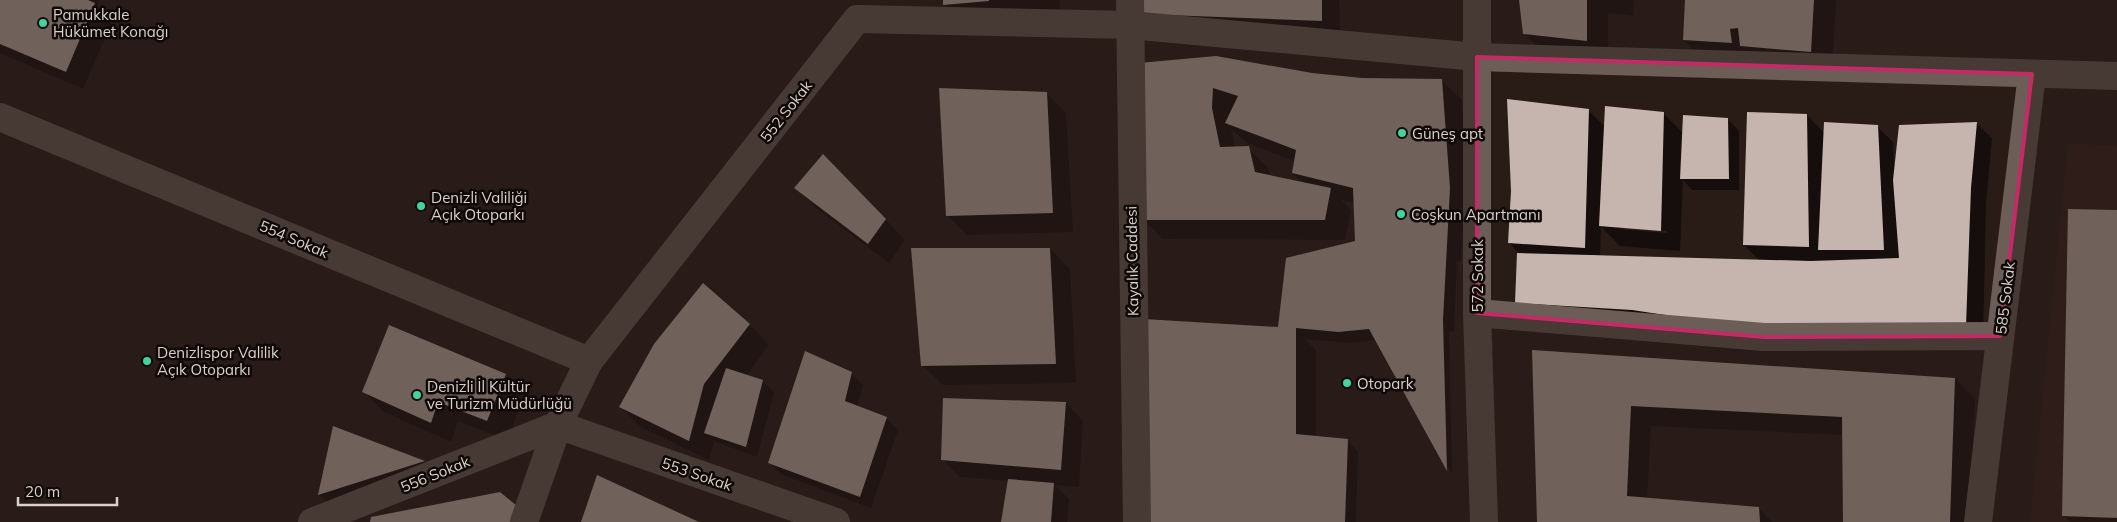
<svg xmlns="http://www.w3.org/2000/svg" width="2117" height="522" viewBox="0 0 2117 522" font-family="Mulish,sans-serif">
  <style>
    .built { fill: #342119 }
    .shadow { fill: #0007; fill-rule: evenodd }
    .building { fill: #c6b5ae }
    .lines { fill: none; stroke-linecap: round; stroke-linejoin: round }
    .minor { stroke: #6c5d56; stroke-width: 28 }
    .marked { fill: none; stroke: #c42a66; stroke-width: 4; stroke-linejoin: round }
    .poi-dot { fill: #41d4a1; stroke: #0e0806; stroke-width: 2 }
    .labels { text-anchor: middle; dominant-baseline: central; stroke-width: 5; stroke-linejoin: round; paint-order: stroke }
    .poi-label { font-size: 15px; fill: #dad1cd; stroke: #0e0806; text-anchor: start }
    .street-label { font-size: 15px; fill: #dad1cd; stroke: #0e0806 }
  </style>
  <rect width="100%" height="100%" fill="#291c17"/>
  <path class="built" d="M2068,143L2117,146V522H2030Z"/>
  <g class="shadow">
    <path d="M0,0H100L97,6L112,22L83,89L0,53Z"/>
    <path d="M944,0H1059L1061,18L965,26L944,4Z"/>
    <path d="M1143,0H1339L1340,38L1142,14Z"/>
    <path d="M1518,0H1634L1633,16L1608,13V61L1546,55L1524,33L1521,1Z"/>
    <path d="M1686,0H1836L1832,73L1705,61L1684,40Z"/>
    <path d="M1140,64L1312,74L1362,80H1441L1462,100L1470,207H1465L1461,261H1457L1454,331L1449,332L1452,474L1377,340L1350,343L1305,339L1316,350V438L1347,440L1358,451L1356,522H1250L1281,329L1356,242L1355,203L1341,200L1351,210L1345,240L1163,239L1143,219ZM1231,128L1247,143L1295,161L1293,173L1304,184L1271,176L1268,168L1248,148H1235Z"/>
    <path d="M1046,93L1066,113L1073,232L967,235L947,215Z"/>
    <path d="M1589,111L1605,127L1664,114L1683,133L1728,119L1739,131V190H1692L1683,180L1680,251L1620,246L1601,227L1600,255L1759,260L1744,245L1807,115L1825,134L1878,127L1893,142L1894,165L1976,123L1992,138L1986,204L1983,343L1532,318L1520,254L1509,243ZM1620,227L1667,231V233L1620,229Z"/>
    <path d="M844,176L905,240L889,263L816,208L796,188Z"/>
    <path d="M2117,212V522H2070L2064,516Z"/>
    <path d="M1050,249L1070,269L1076,383L943,385L922,365Z"/>
    <path d="M749,324L769,345L746,376L763,381L774,392L757,457L714,441L709,460L641,427L621,407Z"/>
    <path d="M1533,352L1955,379L1975,399L1970,522H1845L1844,435L1651,426L1647,499L1759,508L1772,522H1538Z"/>
    <path d="M851,373L863,385L857,407L886,418L898,430L871,508L781,474L770,463Z"/>
    <path d="M505,375L525,395L507,440L458,421L451,442L384,412L364,392Z"/>
    <path d="M1066,403L1083,421L1079,487L1055,485L1069,499L1067,522H1003L1009,481L960,477L942,459Z"/>
    <path d="M334,428L424,462L441,479L337,512L319,494Z"/>
  </g>
  <g class="building">
    <path d="M0,0H88L95,3L66,72L0,44Z"/>
    <path d="M943,0H989V1L943,5Z"/>
    <path d="M1141,0H1322V21L1141,14Z"/>
    <path d="M1519,0H1587V41L1523,34Z"/>
    <path d="M1685,0H1814L1811,52L1740,46L1738,28L1730,29L1732,43L1683,40Z"/>
    <path d="M1216,56L1312,73L1362,78L1442,79L1450,188L1443,320L1447,471L1369,329L1338,332L1296,328V434L1348,439L1345,522H1144V319L1278,327L1286,258L1355,241L1353,188L1292,173L1296,150L1225,123L1238,96L1213,88L1212,108L1220,147L1249,146L1255,172L1331,188L1325,220H1142L1139,63Z"/>
    <path d="M939,88L1047,92L1053,213L946,216Z"/>
    <path d="M1507,99L1589,109L1585,248L1508,243L1511,191Z"/>
    <path d="M1605,106L1664,112L1661,231L1599,226Z"/>
    <path d="M1747,112L1807,114L1809,247L1743,245Z"/>
    <path d="M1683,115L1728,118L1729,179H1680Z"/>
    <path d="M1824,122L1878,125L1884,250H1818Z"/>
    <path d="M1977,122L1971,188L1966,326H1739L1632,310L1515,303L1517,253L1811,261L1899,258L1893,180L1899,125Z"/>
    <path d="M823,154L886,219L868,244L794,188Z"/>
    <path d="M2068,209L2117,210V518L2062,516Z"/>
    <path d="M911,248H1050L1056,364L921,366Z"/>
    <path d="M703,283L750,324L704,384L689,441L619,407L654,344Z"/>
    <path d="M389,325L506,374L487,421L438,402L431,423L362,392Z"/>
    <path d="M1532,350L1955,378L1950,522H1843L1842,417L1631,406L1627,496L1759,507L1760,522H1537Z"/>
    <path d="M805,351L852,372L845,401L887,417L860,497L768,463Z"/>
    <path d="M726,368L763,380L746,447L704,433Z"/>
    <path d="M943,398L1066,402L1061,470L941,460Z"/>
    <path d="M333,426L425,461L318,495Z"/>
    <path d="M597,475L699,522H581Z"/>
    <path d="M1008,479L1054,483L1051,522H1001Z"/>
    <path d="M500,492L517,506L512,522H370L371,517Z"/>
  </g>
  <g class="lines">
    <g class="minor">
      <path d="M1130,0L1137,522"/>
      <path d="M1477,0V313L1484,522"/>
      <path d="M0,117L589,361"/>
      <path d="M1477,313L1764,337L2000,336"/>
      <path d="M558,425L836,522"/>
      <path d="M312,522L558,425"/>
      <path d="M524,522L558,425L589,361L857,19L1130,25L1477,57L2117,76"/>
      <path d="M1978,522L2032,74"/>
    </g>
  </g>
  <path d="M0 0H2117V522H0ZM1477,57L2032,74L2000,336L1764,337L1477,313Z" fill="#291c17" fill-opacity=".55" fill-rule="evenodd"/>
  <path class="marked" d="M1477,57L2032,74L2000,336L1764,337L1477,313Z"/>
  <g class="poi-dot">
    <circle cx="43" cy="23" r="5"/>
    <circle cx="1402" cy="133" r="5"/>
    <circle cx="421" cy="206" r="5"/>
    <circle cx="1401" cy="214" r="5"/>
    <circle cx="147" cy="361" r="5"/>
    <circle cx="1347" cy="383" r="5"/>
    <circle cx="417" cy="395" r="5"/>
  </g>
  <g class="labels">
    <g class="poi-label">
      <text x="53" y="14">Pamukkale<tspan x="53" dy="17">Hükümet Konağı</tspan></text>
      <text x="1412" y="133">Güneş apt</text>
      <text x="431" y="197">Denizli Valiliği<tspan x="431" dy="17">Açık Otoparkı</tspan></text>
      <text x="1411" y="214">Coşkun Apartmanı</text>
      <text x="157" y="352">Denizlispor Valilik<tspan x="157" dy="17">Açık Otoparkı</tspan></text>
      <text x="1357" y="383">Otopark</text>
      <text x="427" y="386">Denizli İl Kültür<tspan x="427" dy="17">ve Turizm Müdürlüğü</tspan></text>
    </g>
    <g class="street-label">
      <text transform="translate(786 111) rotate(-52)">552 Sokak</text>
      <text transform="translate(294 239) rotate(23)">554 Sokak</text>
      <text transform="translate(1132 261) rotate(-91)">Kayalık Caddesi</text>
      <text transform="translate(1477 276) rotate(-90)">572 Sokak</text>
      <text transform="translate(2005 298) rotate(-83)">585 Sokak</text>
      <text transform="translate(435 474) rotate(-22)">556 Sokak</text>
      <text transform="translate(697 474) rotate(19)">553 Sokak</text>
    </g>
  </g>
  <path d="M18 497v8h99v-8" fill="none" stroke="#dad1cd" stroke-width="2.5"/>
  <text x="25" y="497" font-size="15" fill="#dad1cd" stroke="#0e0806" stroke-width="4" paint-order="stroke">20 m</text>
</svg>
